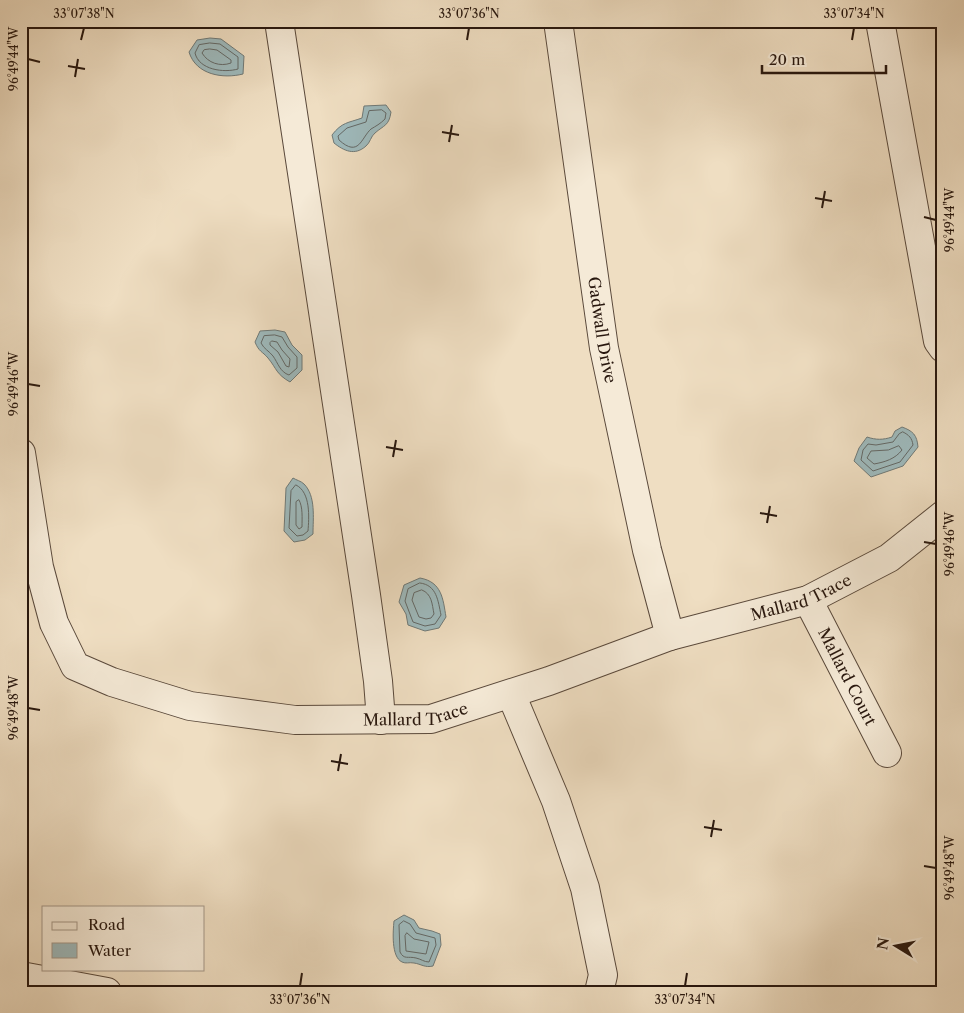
<svg xmlns="http://www.w3.org/2000/svg" width="964" height="1013" viewBox="0 0 964 1013" font-family="'Libre Caslon Text',serif">
  <style>
    .water { fill: #9ebabd; stroke: #6f7977 }
    .lines { fill: none; stroke-linecap: round; stroke-linejoin: round }
    .shore { stroke: #636866; stroke-width: 1 }
    .minor-casing { stroke: #5a493b; stroke-width: 30 }
    .minor { stroke: #f5ead7; stroke-width: 28 }
    .ticks { fill: none; stroke: #28170e; stroke-width: 2 }
    .labels { text-anchor: middle; dominant-baseline: central; stroke-width: 5; stroke-linejoin: round; paint-order: stroke }
    .street-label { font-size: 16px; fill: #28170e; stroke: #f5ead7 }
    .neatline { fill: none; stroke: #28170e; stroke-width: 2 }
    .ticks-label { font-size: 12px; text-anchor: middle; fill: #28170e }
  </style>
  <rect width="100%" height="100%" fill="#efdec2"/>
  <filter id="stains"><feTurbulence type="fractalNoise" baseFrequency=".004" numOctaves="4"/><feColorMatrix values="0 0 0 0 .2 0 0 0 0 .09 0 0 0 0 .02 0 0 0 .5 -.17"/></filter>
  <radialGradient id="worn" r=".72"><stop offset=".6" stop-color="#630" stop-opacity="0"/><stop offset="1" stop-color="#630" stop-opacity=".3"/></radialGradient>
  <g class="water">
    <path d="M210,38L221,39L244,56L243,74C223,79 196,75 189,52L197,40Z"/>
    <path d="M386,105L391,112C389,126 384,125 375,133C371,136 370,143 366,146C355,156 344,151 334,143L332,135C342,122 348,123 362,118L364,106Z"/>
    <path d="M275,330L285,332L292,345L302,355V370L290,382C276,374 277,369 268,358C262,351 259,352 255,342L260,331Z"/>
    <path d="M902,427C913,431 917,435 918,447L903,466L871,477L854,461L859,448L867,437C876,440 883,440 892,437L895,431Z"/>
    <path d="M293,478C296,480 301,481 304,484C316,496 313,518 313,534L305,540L294,542L284,531L286,488Z"/>
    <path d="M420,578C442,582 443,599 446,617L439,628L425,631L408,625L406,614L399,602L404,585Z"/>
    <path d="M404,915L414,920L419,928L432,931L440,934L441,945L433,966C425,968 421,964 414,963C409,962 406,964 402,962C391,957 393,931 394,921Z"/>
  </g>
  <g class="lines">
    <g class="shore">
      <path d="M210,43L220,44L238,57V69C224,73 199,70 195,53L199,45Z"/>
      <path d="M210,49L217,50L231,60V63C220,67 208,63 202,53L204,50Z"/>
      <path d="M382,110L386,113L385,119C380,124 376,126 371,129C361,138 359,158 339,140L338,136L347,128L366,122L369,111Z"/>
      <path d="M275,335L282,337L288,347L297,357V368L289,375C280,372 278,363 273,356C269,351 264,349 261,343L264,336Z"/>
      <path d="M272,341L277,342L282,350L290,359L289,367L286,366L278,352L270,345V343Z"/>
      <path d="M903,432C909,435 912,438 913,445L900,462L873,471L861,460L863,450L868,444L876,445L893,442L899,434Z"/>
      <path d="M899,446L902,450C895,459 885,462 874,464L867,458L871,451L888,450Z"/>
      <path d="M296,485C311,492 309,518 308,531L303,535L297,536L289,528L291,491Z"/>
      <path d="M299,500C303,507 302,518 302,527L299,529L296,525V502Z"/>
      <path d="M420,583C437,585 438,601 441,615L435,624L425,626L413,622L405,601L408,589Z"/>
      <path d="M422,590C432,594 432,604 434,614L431,618L426,619L419,617L412,600L414,593Z"/>
      <path d="M404,921L410,924L416,933L435,938L436,945L429,962C424,962 421,959 416,958C408,956 404,960 400,952L399,925Z"/>
      <path d="M407,933L414,939L429,942L426,954L406,951L405,936Z"/>
    </g>
    <g class="minor-casing">
      <g id="minor">
        <path d="M279,21L366,595L378,681L381,720"/>
        <path id="s1" d="M558,21L604,348L647,550L670,636"/>
        <path d="M880,21L938,341L943,348"/>
        <path id="s2" d="M21,453L39,567L54,623L75,666L112,682L190,706L295,720L431,719L549,681L670,636L808,600L889,558L943,515"/>
        <path id="s3" d="M808,600L887,753"/>
        <path d="M511,694L556,801L585,888L603,975L599,992"/>
        <path d="M21,976L107,992"/>
      </g>
    </g>
    <use href="#minor" class="minor"/>
  </g>
  <path class="ticks" d="M81,40L84,28M467,40L469,28M852,40L854,28M28,59L40,62M68,66L85,69M75,77L78,59M442,132L459,135M449,142L452,125M815,198L832,201M822,208L825,191M924,217L936,220M28,384L40,386M386,447L403,450M393,457L396,440M760,513L777,516M767,523L770,506M924,542L936,544M28,708L40,710M331,761L348,764M338,771L341,754M704,827L722,830M711,837L714,820M924,866L936,868M300,986L302,973M685,986L687,973"/>
  <g class="labels">
    <g class="street-label">
      <text stroke="none"><textPath href="#s1" startOffset="312">Gadwall Drive</textPath></text>
      <text stroke="none"><textPath href="#s2" startOffset="975">Mallard Trace</textPath></text>
      <text stroke="none"><textPath href="#s3" startOffset="86">Mallard Court</textPath></text>
      <text stroke="none"><textPath href="#s2" startOffset="570">Mallard Trace</textPath></text>
    </g>
  </g>
  <rect width="964" height="1013" fill="none" stroke="#efdec2" stroke-width="55"/>
  <rect x="42" y="906" width="162" height="65" fill="#f5ead7" stroke="#a39687"/>
  <rect x="52" y="922" width="25" height="8" fill="#f5ead7" stroke="#a39687"/>
  <text x="88" y="930" font-size="15" fill="#28170e">Road</text>
  <rect x="52" y="943" width="25" height="15" fill="#9ebabd" stroke="#a39687"/>
  <text x="88" y="956" font-size="15" fill="#28170e">Water</text>
  <g transform="translate(896 946) rotate(280)" stroke="#f5ead7" stroke-width="4" paint-order="stroke">
  <path d="M0-4L9 19L0 12L-9 19Z" fill="#28170e"/>
  <text y="-8" font-size="14" font-weight="bold" text-anchor="middle" fill="#28170e">N</text>
  </g>
  <path d="M762 65v8h124v-8" fill="none" stroke="#28170e" stroke-width="2.5"/>
  <text x="769" y="65" font-size="15" fill="#28170e" stroke="#f5ead7" stroke-width="4" paint-order="stroke">20 m</text>
  <rect x="28" y="28" width="908" height="958" class="neatline"/>
  <g class="ticks-label">
    <text x="84" y="18">33°07'38"N</text>
    <text x="469" y="18">33°07'36"N</text>
    <text x="854" y="18">33°07'34"N</text>
    <text transform="translate(14 59) rotate(-90)" y="4">96°49'44"W</text>
    <text transform="translate(950 220) rotate(-90)" y="4">96°49'44"W</text>
    <text transform="translate(14 384) rotate(-90)" y="4">96°49'46"W</text>
    <text transform="translate(950 544) rotate(-90)" y="4">96°49'46"W</text>
    <text transform="translate(14 708) rotate(-90)" y="4">96°49'48"W</text>
    <text transform="translate(950 868) rotate(-90)" y="4">96°49'48"W</text>
    <text x="300" y="1004">33°07'36"N</text>
    <text x="685" y="1004">33°07'34"N</text>
  </g>
  <rect width="100%" height="100%" filter="url(#stains)"/>
  <rect width="100%" height="100%" fill="url(#worn)"/>
</svg>
